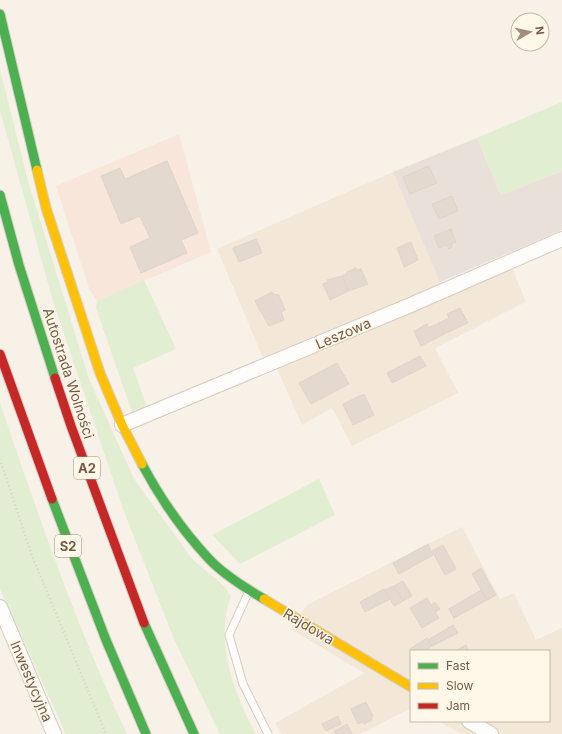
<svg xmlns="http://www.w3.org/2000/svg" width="562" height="734" viewBox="0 0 562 734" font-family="Inter,sans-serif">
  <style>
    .residential { fill: #f3e7d7 }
    .commercial { fill: #f8e6da }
    .industrial { fill: #e9e1d9 }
    .green { fill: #e1eed1 }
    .building { fill: #e3d9cf; stroke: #e0d4c9 }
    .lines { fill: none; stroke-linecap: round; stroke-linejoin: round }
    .lane-casing { stroke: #d6ccc2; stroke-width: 9 }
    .street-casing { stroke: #d6ccc2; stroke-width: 16 }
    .fast-casing { stroke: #d7cdc4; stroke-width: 11 }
    .slow-casing { stroke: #d7cdc4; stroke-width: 11 }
    .jam-casing { stroke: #d7cdc4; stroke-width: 11 }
    .path { stroke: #d9d1cb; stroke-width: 2.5; stroke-dasharray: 1 3; stroke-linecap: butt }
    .lane { stroke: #fefdfb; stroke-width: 7 }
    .street { stroke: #fefdfb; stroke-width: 14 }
    .fast { stroke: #4caf50; stroke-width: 9 }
    .slow { stroke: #ffc107; stroke-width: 9 }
    .jam { stroke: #c62828; stroke-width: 9 }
    .labels { text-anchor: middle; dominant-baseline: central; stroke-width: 3; stroke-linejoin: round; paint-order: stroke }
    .shield { fill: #fff7e8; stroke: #9e8877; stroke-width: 1 }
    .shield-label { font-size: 13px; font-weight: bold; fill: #755947 }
    .street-label { font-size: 14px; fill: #755947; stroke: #fff7e8 }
  </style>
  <rect width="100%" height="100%" fill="#f7f1e7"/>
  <g class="residential">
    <path d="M393,172L443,288L264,360L217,249Z"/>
    <path d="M511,266L526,302L435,348L458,393L352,446L332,408L302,425L276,366Z"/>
    <path d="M462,527L500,599L514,593L536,640L562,628V734H461L438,721H549V651H411V708L360,734H281L275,723L365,673L290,629L307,605Z"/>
  </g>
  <path class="commercial" d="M179,134L211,252L97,301L89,288L56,186Z"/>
  <path class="industrial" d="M477,138L501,195L562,171V230L440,282L393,172Z"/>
  <g class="green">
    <path d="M0,70L28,181L89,379L134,479L192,559L223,585L231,596C214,642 234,693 256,734H220L174,639L123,509L53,301L0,110Z"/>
    <path d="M562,102V171L501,195L477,138Z"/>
    <path d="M144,280L176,349L133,368L148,410L133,415L96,308L97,301Z"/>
    <path d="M0,403C38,515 77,628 127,734H66L0,589Z"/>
    <path d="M319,479L335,515L240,564L212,535Z"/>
  </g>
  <g class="building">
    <path d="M167,161L198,233L181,240L187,253L141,273L130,247L150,238L140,216L121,224L101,176L120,168L125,179Z"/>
    <path d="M429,166L437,183L410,194L403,177Z"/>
    <path d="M452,196L458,211L439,219L432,204Z"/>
    <path d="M451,229L456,242L451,244L452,247L449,249L447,245L439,248L434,236Z"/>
    <path d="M256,239L262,253L239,262L233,248Z"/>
    <path d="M411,242L418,260L404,267L397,248Z"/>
    <path d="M356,268V270L361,269L368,284L348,291L342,276L347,274V272Z"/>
    <path d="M342,276L348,291L330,300L323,284L328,282L327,280Z"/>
    <path d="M272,292L273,294L279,295L285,310L281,312L284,320L269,326L255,301Z"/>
    <path d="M460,308L468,323L444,334L439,323L449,318L447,314Z"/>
    <path d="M439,323L444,334L421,346L414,331L427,324L428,328Z"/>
    <path d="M420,356L426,366L392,383L387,373Z"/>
    <path d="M337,363L349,384L311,404L299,383Z"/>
    <path d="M364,394L374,415L353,425L343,404Z"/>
    <path d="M428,544L433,555L399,574L393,563Z"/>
    <path d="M443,545L456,569L445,575L432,551Z"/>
    <path d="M481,568L496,595L487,600L472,574Z"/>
    <path d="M403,581L412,596L403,601L394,586Z"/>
    <path d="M394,586L403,601L394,606L385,590Z"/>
    <path d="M384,589L390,599L365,612L360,602Z"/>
    <path d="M481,590L487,600L454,618L449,609Z"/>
    <path d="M427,598L431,605L435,602L440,609L435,612L439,618L422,628L410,608Z"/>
    <path d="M453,625L458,633L432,646L428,640Z"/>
    <path d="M427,638L432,646L424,651H411L410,649Z"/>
    <path d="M466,645L469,651H455Z"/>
    <path d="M366,702L373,716L371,718L372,720L364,724L362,722L358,724L351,709Z"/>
    <path d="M338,716L341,724L326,731L322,724Z"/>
    <path d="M347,724L352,734H336L334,731Z"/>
  </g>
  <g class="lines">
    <g class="lane-casing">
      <path id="lane" d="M249,591L229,635L243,684L268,734"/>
    </g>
    <g class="street-casing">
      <g id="street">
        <path d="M122,425L413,304L562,239"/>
        <path d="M0,607L54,734"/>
        <path d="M469,721L491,734"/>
      </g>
    </g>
    <g class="fast-casing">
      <g id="fast">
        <path d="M0,14L37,170"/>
        <path d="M0,195L19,265L55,378"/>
        <path d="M142,464C160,498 183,531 209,559C223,574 247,589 264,599"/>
        <path d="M52,499L106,640L146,734"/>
        <path d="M144,623L194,734"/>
      </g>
    </g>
    <g class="slow-casing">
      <g id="slow">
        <path d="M37,170L46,208L100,373L122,425L142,464"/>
        <path d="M264,599L411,687"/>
      </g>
    </g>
    <g class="jam-casing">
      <g id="jam">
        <path d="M0,354L52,499"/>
        <path d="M55,378L71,426L144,623"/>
      </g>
    </g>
    <path class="path" d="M0,459L31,553L106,734"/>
    <use href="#lane" class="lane"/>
    <use href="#street" class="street"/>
    <use href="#fast" class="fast"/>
    <use href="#slow" class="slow"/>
    <use href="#jam" class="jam"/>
  </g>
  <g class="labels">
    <g class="shield">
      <rect x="74" y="457" width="26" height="22" rx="3"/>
      <rect x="55" y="535" width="26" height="22" rx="3"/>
    </g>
    <g class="shield-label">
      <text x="87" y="468">A2</text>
      <text x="68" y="546">S2</text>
    </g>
    <g class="street-label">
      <text transform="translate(343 333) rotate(-23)">Leszowa</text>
      <text transform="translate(69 373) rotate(72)">Autostrada Wolności</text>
      <text transform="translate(309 626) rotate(31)">Rajdowa</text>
      <text transform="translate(32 681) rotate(67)">Inwestycyjna</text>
    </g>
  </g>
  <rect x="410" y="650" width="140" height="72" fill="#fff7e8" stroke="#c8b8a8"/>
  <rect x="418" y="663" width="20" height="6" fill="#4caf50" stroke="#c8b8a8"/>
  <text x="446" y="670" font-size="12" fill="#755947">Fast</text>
  <rect x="418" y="683" width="20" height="6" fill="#ffc107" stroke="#c8b8a8"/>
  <text x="446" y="690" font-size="12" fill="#755947">Slow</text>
  <rect x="418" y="703" width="20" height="6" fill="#c62828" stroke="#c8b8a8"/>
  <text x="446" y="710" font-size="12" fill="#755947">Jam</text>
  <g transform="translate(530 32) rotate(81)"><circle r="19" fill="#fff7e8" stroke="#c8b8a8"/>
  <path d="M0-3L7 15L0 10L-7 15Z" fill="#a28e7f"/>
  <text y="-6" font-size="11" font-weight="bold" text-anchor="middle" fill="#755947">N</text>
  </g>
</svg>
